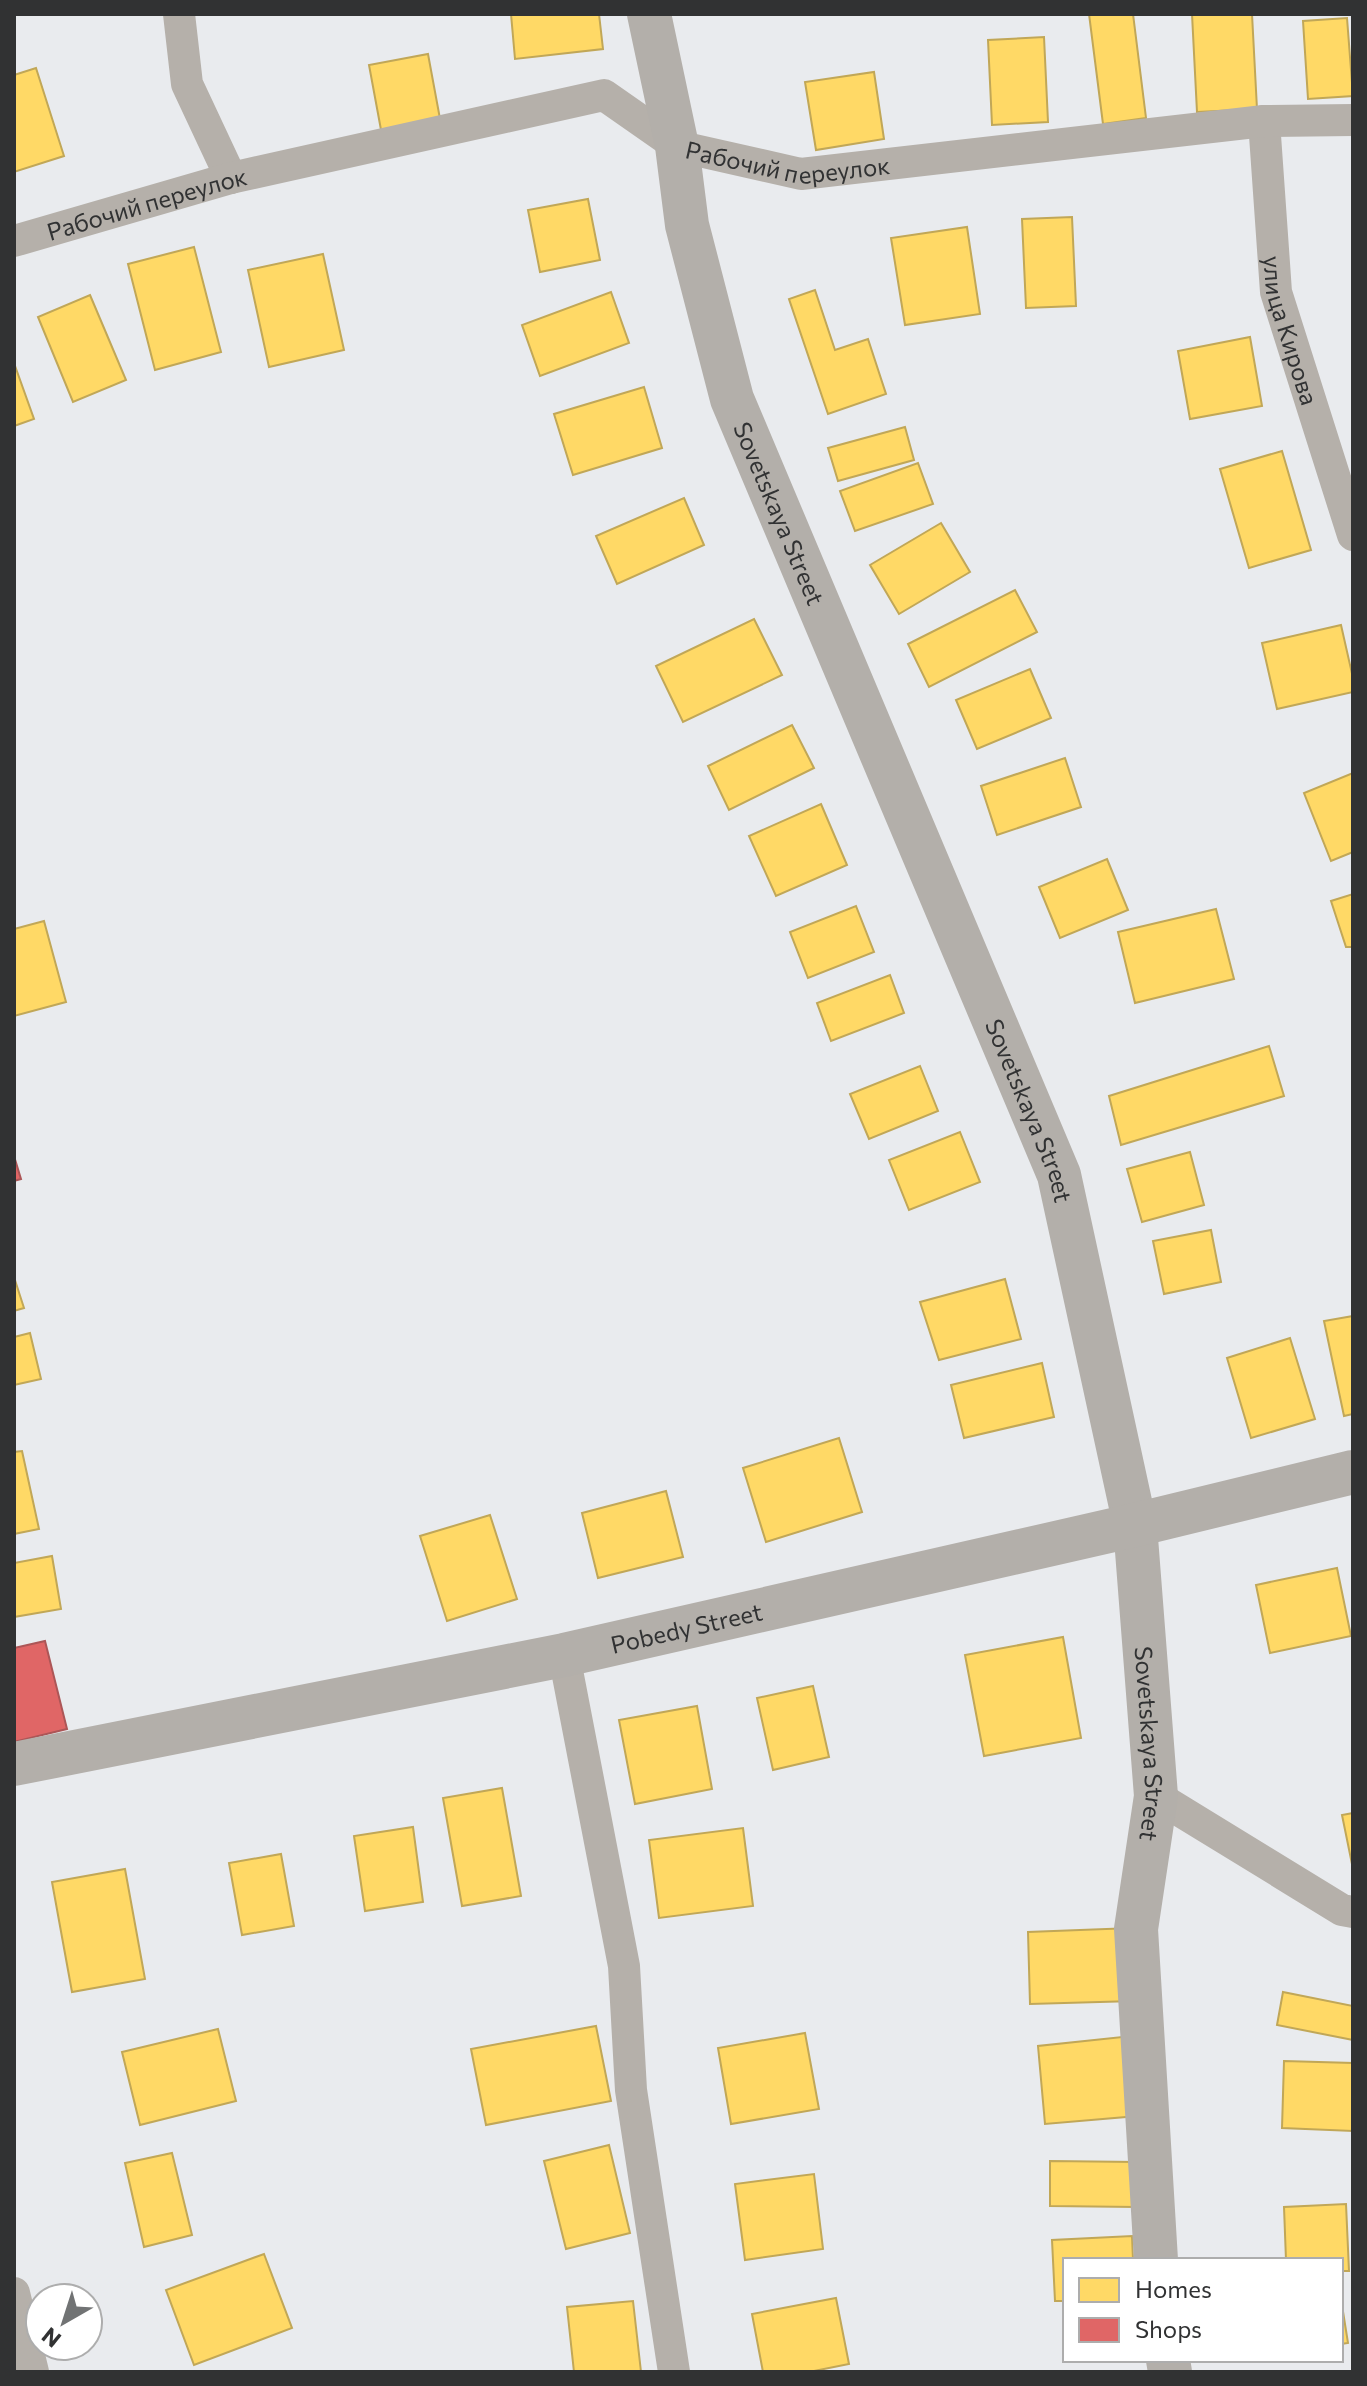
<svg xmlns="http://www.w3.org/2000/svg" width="1367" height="2386" viewBox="0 0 1367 2386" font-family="Commissioner,sans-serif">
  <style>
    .homes { fill: #ffd966; stroke: #c1a757; stroke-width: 2 }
    .shops { fill: #e06666; stroke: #ac5657; stroke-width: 2 }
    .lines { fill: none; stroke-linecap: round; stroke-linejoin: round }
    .street { stroke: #b5b0aa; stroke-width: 32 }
    .secondary { stroke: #b3afaa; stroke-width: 44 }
    .labels { text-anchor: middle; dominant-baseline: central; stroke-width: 8; stroke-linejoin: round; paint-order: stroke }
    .street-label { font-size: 24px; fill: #313233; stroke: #fff }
  </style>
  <rect width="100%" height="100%" fill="#e9ebee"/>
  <g class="homes">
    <path d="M511,14H599L603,49L515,59Z"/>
    <path d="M1089,14H1133L1146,118L1103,124Z"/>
    <path d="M1192,14H1252L1257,109L1197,112Z"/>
    <path d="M1347,18L1353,96L1308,99L1303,21Z"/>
    <path d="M1044,37L1048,122L992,125L988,40Z"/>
    <path d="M428,54L443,135L384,146L369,65Z"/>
    <path d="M36,68L64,156L14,172V75Z"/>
    <path d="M874,72L884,139L816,150L805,82Z"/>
    <path d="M588,199L600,260L540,272L528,210Z"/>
    <path d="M1072,217L1076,306L1026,308L1022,219Z"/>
    <path d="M967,227L980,314L905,325L891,238Z"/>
    <path d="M194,247L221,352L155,370L128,264Z"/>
    <path d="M323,254L344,350L269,367L248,270Z"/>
    <path d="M815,290L835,350L868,339L886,394L828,414L789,299Z"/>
    <path d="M611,292L629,343L540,376L522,325Z"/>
    <path d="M90,295L126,380L73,402L38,317Z"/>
    <path d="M1250,337L1262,406L1190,419L1178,351Z"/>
    <path d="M14,363L34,419L14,426Z"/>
    <path d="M644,387L662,448L573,475L554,414Z"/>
    <path d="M905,427L914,460L838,481L828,448Z"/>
    <path d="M1282,451L1311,550L1249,568L1220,469Z"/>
    <path d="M918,463L933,504L855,531L840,491Z"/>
    <path d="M684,498L704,545L617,584L596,536Z"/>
    <path d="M941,523L970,572L899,614L870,565Z"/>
    <path d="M1015,590L1037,632L929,687L908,644Z"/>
    <path d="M754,619L782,675L683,722L656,666Z"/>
    <path d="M1341,625L1353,678V692L1277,709L1262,643Z"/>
    <path d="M1030,669L1051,718L977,749L956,700Z"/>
    <path d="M792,725L814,768L729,810L708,766Z"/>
    <path d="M1065,758L1081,807L997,835L981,786Z"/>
    <path d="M1353,773V852L1331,861L1304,793Z"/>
    <path d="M821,804L847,865L776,896L749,836Z"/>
    <path d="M1107,859L1128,910L1060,938L1039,887Z"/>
    <path d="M1353,894V947H1346L1331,901Z"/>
    <path d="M856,906L874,952L808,978L790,932Z"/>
    <path d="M1216,909L1234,979L1135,1003L1118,932Z"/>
    <path d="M44,921L66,1002L14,1016V929Z"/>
    <path d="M890,975L904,1013L831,1041L817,1003Z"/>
    <path d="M1269,1046L1284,1096L1121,1145L1109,1096Z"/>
    <path d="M920,1066L938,1111L869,1139L850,1094Z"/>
    <path d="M960,1132L980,1182L909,1210L889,1160Z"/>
    <path d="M1190,1152L1204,1205L1142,1222L1127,1169Z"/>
    <path d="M1211,1230L1221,1282L1164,1294L1153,1241Z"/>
    <path d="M14,1277L24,1308L14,1311Z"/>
    <path d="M1005,1279L1021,1339L939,1360L920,1302Z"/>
    <path d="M1353,1316V1414L1344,1416L1324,1321Z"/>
    <path d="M30,1333L41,1379L14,1385V1337Z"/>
    <path d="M1290,1338L1315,1419L1251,1438L1227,1358Z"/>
    <path d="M1042,1363L1054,1417L964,1438L951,1385Z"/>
    <path d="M839,1438L862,1512L766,1542L743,1468Z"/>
    <path d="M22,1451L39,1529L14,1534V1452Z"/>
    <path d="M666,1491L683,1557L598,1578L582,1513Z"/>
    <path d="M490,1515L517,1599L447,1621L420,1536Z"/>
    <path d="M52,1556L61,1609L14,1617V1563Z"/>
    <path d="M1337,1568L1351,1636L1270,1653L1256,1585Z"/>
    <path d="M1063,1637L1081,1738L984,1756L965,1655Z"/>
    <path d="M813,1686L829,1757L773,1770L757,1698Z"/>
    <path d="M697,1706L712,1789L635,1804L619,1720Z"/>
    <path d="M502,1788L521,1896L462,1906L443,1798Z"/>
    <path d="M1353,1813V1869L1342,1815Z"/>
    <path d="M413,1827L423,1902L365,1911L354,1836Z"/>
    <path d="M743,1828L753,1906L659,1918L649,1840Z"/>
    <path d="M281,1854L294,1926L242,1935L229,1863Z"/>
    <path d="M125,1869L145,1979L72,1992L52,1882Z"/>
    <path d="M1132,1928L1134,2001L1030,2004L1028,1932Z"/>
    <path d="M1283,1992L1353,2006V2040L1277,2025Z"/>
    <path d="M596,2026L611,2101L486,2125L471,2049Z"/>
    <path d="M218,2029L236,2101L140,2125L122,2052Z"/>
    <path d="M805,2033L819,2109L731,2124L718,2048Z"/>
    <path d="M1141,2035L1149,2115L1045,2124L1038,2046Z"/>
    <path d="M1284,2061L1353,2063V2131L1282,2128Z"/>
    <path d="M609,2145L630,2233L566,2249L544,2161Z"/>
    <path d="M172,2153L192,2235L144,2247L125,2163Z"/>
    <path d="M1050,2161L1136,2162V2207L1050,2206Z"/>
    <path d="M814,2174L823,2249L745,2260L735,2184Z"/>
    <path d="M1346,2204L1349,2271H1341V2260H1286L1284,2207Z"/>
    <path d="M1132,2236L1133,2260H1065V2301H1055L1052,2240Z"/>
    <path d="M264,2254L292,2328L194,2365L166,2290Z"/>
    <path d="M836,2298L849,2364L809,2372H763L752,2314Z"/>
    <path d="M1341,2299L1348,2343L1341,2344Z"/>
    <path d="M633,2301L641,2372H574L567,2307Z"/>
  </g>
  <g class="shops">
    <path d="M14,1156L21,1179L14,1181Z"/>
    <path d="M45,1641L67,1729L14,1742V1648Z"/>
  </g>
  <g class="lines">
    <g class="street">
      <path d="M179,14L187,84L231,178"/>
      <path id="s1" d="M1264,121L1276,292L1353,535"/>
      <path id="s2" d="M14,241L231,178L604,95L677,146L801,174L1264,121L1353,120"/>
      <path d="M564,1655L624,1966L631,2090L674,2372"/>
      <path d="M1156,1796L1342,1910L1353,1912"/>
      <path d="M14,2293L33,2372"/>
    </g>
    <g class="secondary">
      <path id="s3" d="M649,14L677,146L687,225L732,399L1059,1175L1135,1525L1156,1796L1136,1929L1156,2260"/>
      <path id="s4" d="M14,1764L564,1655L1135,1525L1353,1472"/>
      <path d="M1168,2360L1170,2372"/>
    </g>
  </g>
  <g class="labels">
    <g class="street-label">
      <text stroke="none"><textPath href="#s2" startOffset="810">Рабочий переулок</textPath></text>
      <text stroke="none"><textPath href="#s2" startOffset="138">Рабочий переулок</textPath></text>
      <text stroke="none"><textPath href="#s1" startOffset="212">улица Кирова</textPath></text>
      <text stroke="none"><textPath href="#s3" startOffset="518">Sovetskaya Street</textPath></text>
      <text stroke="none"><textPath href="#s3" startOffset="1166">Sovetskaya Street</textPath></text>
      <text stroke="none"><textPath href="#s4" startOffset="686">Pobedy Street</textPath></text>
      <text stroke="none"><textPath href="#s3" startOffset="1814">Sovetskaya Street</textPath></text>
    </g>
  </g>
  <rect width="1367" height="2386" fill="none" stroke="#313233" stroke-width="32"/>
  <rect x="1063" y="2258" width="280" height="104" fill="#ffffff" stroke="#adadad" stroke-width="2"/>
  <rect x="1079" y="2278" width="40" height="24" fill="#ffd966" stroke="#adadad" stroke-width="2"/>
  <text x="1135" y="2298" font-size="24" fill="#313233">Homes</text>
  <rect x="1079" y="2318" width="40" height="24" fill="#e06666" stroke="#adadad" stroke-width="2"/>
  <text x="1135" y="2338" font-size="24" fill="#313233">Shops</text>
  <g transform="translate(64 2322) rotate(219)"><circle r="38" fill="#ffffff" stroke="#adadad" stroke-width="2"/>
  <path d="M0-6L14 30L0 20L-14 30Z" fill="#717374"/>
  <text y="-12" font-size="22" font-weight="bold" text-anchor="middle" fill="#313233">N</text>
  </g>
</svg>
